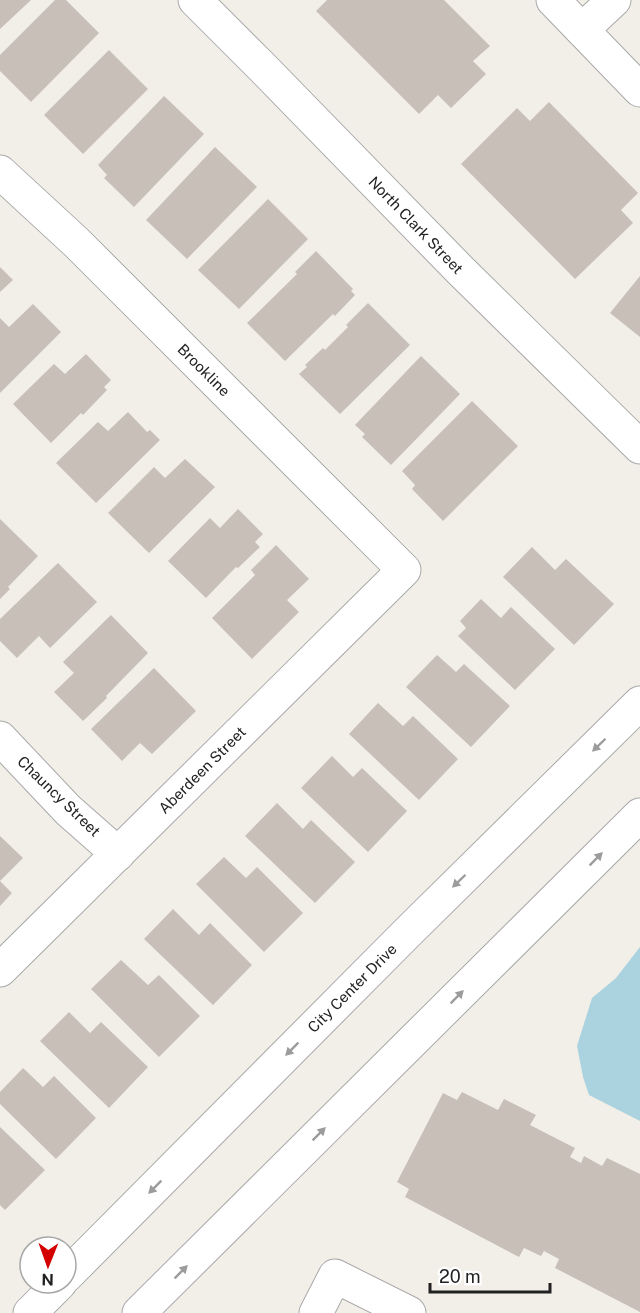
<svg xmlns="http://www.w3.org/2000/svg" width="640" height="1313" viewBox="0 0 640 1313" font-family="'Public Sans',sans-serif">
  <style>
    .water { fill: #aad3df }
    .building { fill: #c7bfb8 }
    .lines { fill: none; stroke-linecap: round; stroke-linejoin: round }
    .minor-casing { stroke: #a9a9a9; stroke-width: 35 }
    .tertiary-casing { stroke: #a9a9a9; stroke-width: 35 }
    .minor { stroke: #fff; stroke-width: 33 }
    .tertiary { stroke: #fff; stroke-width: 33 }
    .oneway { fill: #9c9c9c }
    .labels { text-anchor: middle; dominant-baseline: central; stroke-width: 4.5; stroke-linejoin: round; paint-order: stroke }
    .street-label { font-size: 15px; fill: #222; stroke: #fff }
  </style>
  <rect width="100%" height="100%" fill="#f2efe9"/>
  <path class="water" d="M640,947V1121L589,1095L583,1077L577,1046L592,998L616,978Z"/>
  <g class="building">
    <path d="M0,0H31L0,29Z"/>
    <path d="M55,0H66L99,33L31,102L0,71V55Z"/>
    <path d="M327,0H444L490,46L473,61L486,74L451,108L438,95L419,114L316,11Z"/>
    <path d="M109,50L148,89L83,154L44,115Z"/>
    <path d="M164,96L204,134L134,207L104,178L107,175L98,165Z"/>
    <path d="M549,102L638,193L621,210L633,223L575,279L461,164L517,108L530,121Z"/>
    <path d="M215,147L257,187L187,259L146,220Z"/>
    <path d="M268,199L308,239L239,309L198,270Z"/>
    <path d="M316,251L353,289L351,291L355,295L335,316L333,314L285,361L247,323L297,274L295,272Z"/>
    <path d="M0,267L13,280L0,292Z"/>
    <path d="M640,276V337L610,313Z"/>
    <path d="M368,303L410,345L340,414L299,374L307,367L305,365L323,348L325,350L348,327L346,325Z"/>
    <path d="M33,304L61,332L0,393V318L9,327Z"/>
    <path d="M86,354L111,380L104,387L107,390L83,415L81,413L51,443L13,404L54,364L65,374Z"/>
    <path d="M421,356L460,394L391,465L362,437L365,434L355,425Z"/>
    <path d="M472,401L518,446L443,521L412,489L415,485L402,471Z"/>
    <path d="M128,412L147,432L150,430L160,440L96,503L56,463L98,422L108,431Z"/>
    <path d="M185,459L215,487L149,553L108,513L154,467L165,478Z"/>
    <path d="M238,509L263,534L255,542L260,547L238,568L236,567L206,598L168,561L210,518L220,528Z"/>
    <path d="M0,519L38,556L8,587L10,589L0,599Z"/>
    <path d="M276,545L309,579L287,600L299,612L252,659L212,618L255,575L251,570Z"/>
    <path d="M532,547L555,570L566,559L614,604L574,645L503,577Z"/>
    <path d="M58,563L97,602L50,648L39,636L17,658L0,641V619Z"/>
    <path d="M481,599L501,618L511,607L555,649L515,690L458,636L466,628L460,621Z"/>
    <path d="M111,615L148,653L106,696L107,698L83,721L54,692L74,673L63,662Z"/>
    <path d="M437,655L456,672L464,664L510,706L471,747L406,687Z"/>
    <path d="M154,668L196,711L152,754L140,743L122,761L91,729Z"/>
    <path d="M378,703L403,726L413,716L458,759L419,800L349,734Z"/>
    <path d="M332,756L353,777L362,768L407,811L368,852L301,788Z"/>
    <path d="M277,803L303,829L311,820L355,862L315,903L245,836Z"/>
    <path d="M0,836L23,858L0,881L12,893L0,906Z"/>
    <path d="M224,857L246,878L257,867L303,913L264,952L196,884Z"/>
    <path d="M173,909L199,935L210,923L252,965L213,1005L144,939Z"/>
    <path d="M121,960L148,985L159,975L200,1016L159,1057L91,989Z"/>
    <path d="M69,1012L90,1033L101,1022L148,1067L109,1108L40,1041Z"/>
    <path d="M23,1068L43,1087L54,1076L96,1118L56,1159L0,1104V1092Z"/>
    <path d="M462,1092L498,1110L504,1099L536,1115L530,1125L575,1148L570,1157L581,1163L584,1156L602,1166L607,1158L640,1174V1312L555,1268L559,1259L544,1251L541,1256L524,1248L519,1257L405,1197L409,1189L397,1182L443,1093L457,1100Z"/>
    <path d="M0,1127L45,1170L5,1210L0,1205Z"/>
  </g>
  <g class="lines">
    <g class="minor-casing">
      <g id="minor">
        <path d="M195,0L264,69L460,270L640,447"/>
        <path d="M553,0L640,90"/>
        <path d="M582,30L614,0"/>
        <path d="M0,172L77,243L404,570L0,970"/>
        <path d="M0,738L68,810L118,854"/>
        <path d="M316,1313L335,1276L409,1313"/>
      </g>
    </g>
    <g class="tertiary-casing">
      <g id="tertiary">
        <path d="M66,1276L407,933L640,703"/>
        <path d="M30,1313L60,1283"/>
        <path d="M139,1313L640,815"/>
      </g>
    </g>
    <use href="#minor" class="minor"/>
    <use href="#tertiary" class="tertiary"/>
  </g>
  <defs><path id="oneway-solid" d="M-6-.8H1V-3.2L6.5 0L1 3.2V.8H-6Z" transform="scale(1.5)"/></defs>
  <g class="oneway">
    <use href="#oneway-solid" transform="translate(599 745) rotate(136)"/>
    <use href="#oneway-solid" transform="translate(596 859) rotate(-45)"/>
    <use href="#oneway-solid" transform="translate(459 881) rotate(136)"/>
    <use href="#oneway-solid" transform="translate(457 997) rotate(-45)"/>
    <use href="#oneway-solid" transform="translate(292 1049) rotate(135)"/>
    <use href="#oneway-solid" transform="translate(319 1134) rotate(-45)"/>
    <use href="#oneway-solid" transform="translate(155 1187) rotate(135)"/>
    <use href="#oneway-solid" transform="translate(181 1272) rotate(-45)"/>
  </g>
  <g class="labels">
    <g class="street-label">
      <text transform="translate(416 225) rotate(46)">North Clark Street</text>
      <text transform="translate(204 370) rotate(45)">Brookline</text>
      <text transform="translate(202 770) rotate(-45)">Aberdeen Street</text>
      <text transform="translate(59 796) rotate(44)">Chauncy Street</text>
      <text transform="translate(352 988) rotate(-45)">City Center Drive</text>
    </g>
  </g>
  <g transform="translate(48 1265) rotate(181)"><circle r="28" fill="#ffffff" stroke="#a7a7a7" stroke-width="1.5"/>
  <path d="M0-4.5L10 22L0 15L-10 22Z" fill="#d40000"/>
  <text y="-9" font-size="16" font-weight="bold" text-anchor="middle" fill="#222222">N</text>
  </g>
  <path d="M430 1283v9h120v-9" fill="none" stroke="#222222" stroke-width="3"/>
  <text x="439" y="1283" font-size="18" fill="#222222" stroke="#ffffff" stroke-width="4.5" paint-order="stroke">20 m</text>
</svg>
